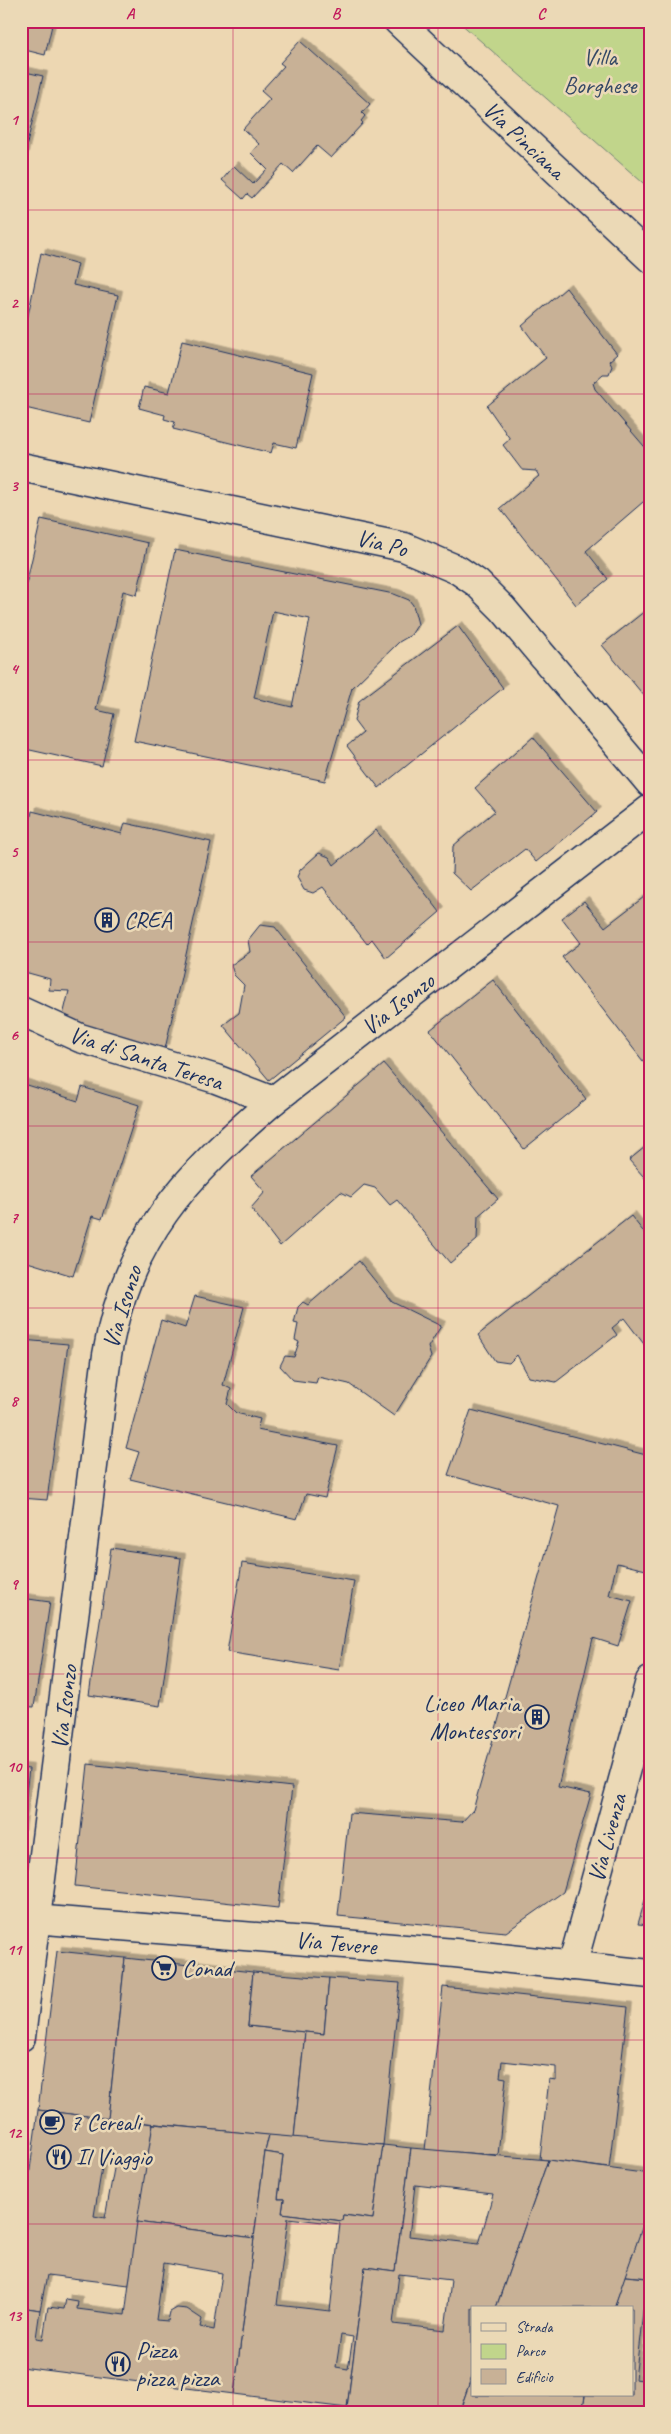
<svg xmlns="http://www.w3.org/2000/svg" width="671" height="2434" viewBox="0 0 671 2434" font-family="Caveat,sans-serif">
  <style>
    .green { fill: #c1d58b; stroke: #6e8274 }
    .building { fill: #c8b196; stroke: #1b2f5e; fill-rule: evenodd; filter: url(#shadow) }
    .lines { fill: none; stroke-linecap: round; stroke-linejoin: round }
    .minor-casing { stroke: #1b2f5e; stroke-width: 31 }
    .major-casing { stroke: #1b2f5e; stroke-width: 31 }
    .minor { stroke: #ebd9b6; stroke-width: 28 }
    .major { stroke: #ebd9b6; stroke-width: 28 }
    .grid { fill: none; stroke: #c2185b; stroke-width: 1; stroke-opacity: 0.55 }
    .labels { text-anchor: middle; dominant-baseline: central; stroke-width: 5; stroke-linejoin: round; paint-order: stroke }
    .park-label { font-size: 24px; fill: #344865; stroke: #ebd9b6 }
    .street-label { font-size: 24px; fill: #1b2f5e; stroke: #ebd9b6 }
    .poi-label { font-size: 24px; fill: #1b2f5e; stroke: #ebd9b6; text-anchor: start }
    .neatline { fill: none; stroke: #c2185b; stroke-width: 2 }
    .grid-label { font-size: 16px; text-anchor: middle; font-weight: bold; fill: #c2185b }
  </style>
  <defs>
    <filter id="shadow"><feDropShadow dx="4.5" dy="-4.5" stdDeviation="0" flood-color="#0004"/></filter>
  </defs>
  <rect width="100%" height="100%" fill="#edd7b2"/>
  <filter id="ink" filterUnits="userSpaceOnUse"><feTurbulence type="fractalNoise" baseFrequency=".02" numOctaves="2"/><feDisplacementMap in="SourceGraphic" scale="10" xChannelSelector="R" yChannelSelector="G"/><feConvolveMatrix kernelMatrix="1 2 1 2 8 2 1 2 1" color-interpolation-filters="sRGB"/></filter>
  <g filter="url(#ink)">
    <path class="green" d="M458,21H650V189L483,43Z"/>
    <g class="building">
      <path d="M21,21H53L45,55L21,49Z"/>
      <path d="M300,41L370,104L362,113L365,116L361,121L363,123L331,158L317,146L293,173L283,164L252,198L247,194L243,199L222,180L234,166L253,184L267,169L251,153L259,144L243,129L270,99L261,91L284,66L280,63Z"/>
      <path d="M21,71L43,76L21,169Z"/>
      <path d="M41,253L78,264L73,285L118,295L89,423L21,407V319L27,320Z"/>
      <path d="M566,288L617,354L609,361L612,366L609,374H603L593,383L595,389L650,453V496L586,551L608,579L576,605L500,508L539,476L536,471L522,470L503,445L510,439L487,406L546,358L522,326Z"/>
      <path d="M182,341L313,373L296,448L274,443L271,453L173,429L175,422L164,419L165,415L139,408L144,387L169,393Z"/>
      <path d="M41,519L148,543L137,595L123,591L96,710L114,714L102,766L21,748V607Z"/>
      <path d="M175,550L394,594L409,600L413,605L418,624L411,635L399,642L352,688L325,781L134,741ZM273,611L310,619L292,707L254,698Z"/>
      <path d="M650,607V703L602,645Z"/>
      <path d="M458,626L503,688L379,788L347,746L363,733L354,721L359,701Z"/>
      <path d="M533,737L597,812L536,862L525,849L471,891L452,873L453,846L495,811L475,788Z"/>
      <path d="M32,811L122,834L125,823L211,842L165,1049L61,1024L69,991L49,990L50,979L21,971V870Z"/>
      <path d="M376,830L440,912L386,958L372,939L367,944L323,887L313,893L304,890L297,877L300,870L319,853L329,857L334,865Z"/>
      <path d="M644,897L650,905V1070L562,957L581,943L562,918L584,901L605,927Z"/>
      <path d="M260,925L275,927L346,1017L269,1080L223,1025L239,1013L244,985L234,975L231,965L250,952L248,940Z"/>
      <path d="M493,980L586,1099L524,1149L430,1030Z"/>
      <path d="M384,1064L498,1199L478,1216L477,1240L450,1263L397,1200L390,1205L375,1188L364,1185L351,1197L341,1192L280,1246L251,1208L265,1192L251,1176Z"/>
      <path d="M21,1083L78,1101L82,1087L139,1105L102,1219L92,1216L73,1276L21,1260Z"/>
      <path d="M650,1143V1184L629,1160Z"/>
      <path d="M631,1216L650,1240V1352L624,1318L612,1328L617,1335L556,1382L529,1377L517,1355L509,1363L495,1361L478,1335Z"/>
      <path d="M359,1261L392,1302L441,1326L428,1347L431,1357L394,1416L349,1384L318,1377L316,1383L293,1380L280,1366L285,1356L294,1357L299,1342L295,1340L298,1324L294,1323L298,1307L303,1302L308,1305Z"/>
      <path d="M195,1296L244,1307L223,1385L231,1389L227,1404L236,1413L260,1419L257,1430L338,1446L325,1498L306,1494L297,1519L130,1479L139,1452L126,1448L161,1320L185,1328Z"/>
      <path d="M21,1323L25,1324L22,1340L68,1344L47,1500L21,1498Z"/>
      <path d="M471,1410L650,1456V1571L617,1563L609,1595L632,1601L618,1646L593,1638L558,1787L591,1794L563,1892L506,1932L338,1916L349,1813L462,1822L473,1810L559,1506L448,1475Z"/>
      <path d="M111,1548L181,1558L160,1706L89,1695Z"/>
      <path d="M242,1563L354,1581L339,1670L227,1652Z"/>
      <path d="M21,1598L50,1602L34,1707L21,1706Z"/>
      <path d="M88,1764L292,1787L278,1908L75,1886Z"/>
      <path d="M21,1768L29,1769L21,1835Z"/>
      <path d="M650,1883V1925L638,1924Z"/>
      <path d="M57,1951L125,1958L108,2119L38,2110Z"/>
      <path d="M125,1958L253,1972L248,2026L305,2032L294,2138L108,2119Z"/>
      <path d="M253,1972L329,1978L324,2034L248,2026Z"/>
      <path d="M329,1978L400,1983L383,2145L294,2138L305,2032L324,2034Z"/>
      <path d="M443,1987L628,2007L609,2168L540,2159L549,2079L556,2080V2067L502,2061L500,2077L506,2078L498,2155L425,2150Z"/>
      <path d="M38,2110L153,2124L129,2285L47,2275L40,2310L21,2307V2237ZM103,2161L115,2163L105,2218L94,2216Z"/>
      <path d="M153,2124L269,2135L265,2152L254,2238L137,2222Z"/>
      <path d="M269,2135L383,2145L373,2219L343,2215L342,2221L282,2213L284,2199H278L283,2155L265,2152Z"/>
      <path d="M383,2145L411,2148L395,2271L365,2267L347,2408L234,2394L265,2152L283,2155L278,2199H284L282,2213L342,2221L343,2215L373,2219ZM288,2218L340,2224L330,2311L277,2305ZM341,2335L353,2337L348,2369L336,2367Z"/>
      <path d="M411,2148L548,2160L496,2308H472V2376L459,2413H410L347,2408L365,2267L395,2271ZM415,2185L493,2194L479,2244L409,2236ZM399,2274L451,2280L445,2330L393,2324Z"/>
      <path d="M548,2160L650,2174V2207L614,2308H496Z"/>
      <path d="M648,2211H650V2278L625,2276Z"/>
      <path d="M137,2222L254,2238L234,2394L21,2367V2307L40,2310L36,2338L43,2339L48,2307L64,2309L66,2299L78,2301L77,2309L125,2315ZM164,2263L222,2273L214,2330L200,2327L202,2319L187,2309L177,2308L170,2312L168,2321L156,2320Z"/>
      <path d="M625,2276L647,2278L635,2379L650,2381V2413H582L585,2395H632V2308H614Z"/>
      <path d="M472,2376V2395H585L582,2413H459Z"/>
    </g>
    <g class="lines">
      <g class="minor-casing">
        <g id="minor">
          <path d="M21,467L404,547L458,570L477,583L503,609L650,783"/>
          <path d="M21,1011L80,1038L216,1079L273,1101"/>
          <path d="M21,1918L455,1953L650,1974"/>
          <path d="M572,1966L650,1681"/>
          <path d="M21,2037L107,1355C126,1238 186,1176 273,1101L650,809"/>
        </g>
      </g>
      <g class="major-casing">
        <path id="major" d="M398,21L650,258"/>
      </g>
      <use href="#minor" class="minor"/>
      <use href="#major" class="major"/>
    </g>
  </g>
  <path class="grid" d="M233,21V2413M438,21V2413M21,210H650M21,394H650M21,576H650M21,760H650M21,942H650M21,1126H650M21,1308H650M21,1492H650M21,1674H650M21,1858H650M21,2040H650M21,2224H650"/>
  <defs>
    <g id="building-ring" transform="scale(1.25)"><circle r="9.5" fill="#ebd9b6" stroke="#1b2f5e" stroke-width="1.5"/><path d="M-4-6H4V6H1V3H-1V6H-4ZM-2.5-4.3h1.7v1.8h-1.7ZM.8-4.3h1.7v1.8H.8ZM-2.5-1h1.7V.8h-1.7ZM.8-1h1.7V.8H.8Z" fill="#1b2f5e"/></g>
    <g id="supermarket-ring" transform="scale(1.25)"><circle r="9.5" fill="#ebd9b6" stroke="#1b2f5e" stroke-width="1.5"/><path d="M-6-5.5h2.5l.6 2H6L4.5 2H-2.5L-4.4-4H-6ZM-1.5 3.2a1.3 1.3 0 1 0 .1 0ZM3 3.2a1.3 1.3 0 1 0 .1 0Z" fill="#1b2f5e"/></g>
    <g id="cafe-ring" transform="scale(1.25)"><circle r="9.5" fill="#ebd9b6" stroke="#1b2f5e" stroke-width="1.5"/><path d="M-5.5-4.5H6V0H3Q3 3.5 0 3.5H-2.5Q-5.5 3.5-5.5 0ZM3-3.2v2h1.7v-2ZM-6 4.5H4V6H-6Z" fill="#1b2f5e"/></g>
    <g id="restaurant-ring" transform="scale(1.25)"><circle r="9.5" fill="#ebd9b6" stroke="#1b2f5e" stroke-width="1.5"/><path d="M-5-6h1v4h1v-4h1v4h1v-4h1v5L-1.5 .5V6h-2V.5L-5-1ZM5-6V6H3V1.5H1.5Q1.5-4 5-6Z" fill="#1b2f5e"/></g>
  </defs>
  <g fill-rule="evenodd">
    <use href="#building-ring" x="107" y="920"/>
    <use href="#building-ring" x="537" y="1717"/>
    <use href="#supermarket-ring" x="164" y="1968"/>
    <use href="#cafe-ring" x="52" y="2122"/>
    <use href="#restaurant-ring" x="59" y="2157"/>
    <use href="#restaurant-ring" x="118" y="2364"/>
  </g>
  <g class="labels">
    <g class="park-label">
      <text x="600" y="57">Villa<tspan x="600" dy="28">Borghese</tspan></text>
    </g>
    <g class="street-label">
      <text transform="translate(524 140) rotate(43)">Via Pinciana</text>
      <text transform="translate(382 543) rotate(14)">Via Po</text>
      <text transform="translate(398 1004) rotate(-38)">Via Isonzo</text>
      <text transform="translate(146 1058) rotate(18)">Via di Santa Teresa</text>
      <text transform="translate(122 1307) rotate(-73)">Via Isonzo</text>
      <text transform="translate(64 1707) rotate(-83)">Via Isonzo</text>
      <text transform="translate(607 1838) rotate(-75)">Via Livenza</text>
      <text transform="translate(336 1943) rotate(5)">Via Tevere</text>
    </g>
    <g class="poi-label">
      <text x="124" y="920">CREA</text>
      <text x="520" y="1703" text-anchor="end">Liceo Maria<tspan x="520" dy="28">Montessori</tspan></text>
      <text x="182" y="1968">Conad</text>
      <text x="70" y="2122">7 Cereali</text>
      <text x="76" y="2157">Il Viaggio</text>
      <text x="136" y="2350">Pizza<tspan x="136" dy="28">pizza pizza</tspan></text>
    </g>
  </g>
  <rect width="671" height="2434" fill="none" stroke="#ebd9b6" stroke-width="55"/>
  <rect x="471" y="2306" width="162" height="90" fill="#ebd9b6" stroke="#989593"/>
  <rect x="481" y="2323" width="25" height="8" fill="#ebd9b6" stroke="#989593"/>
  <text x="516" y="2332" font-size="15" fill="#1b2f5e">Strada</text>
  <rect x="481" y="2344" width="25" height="15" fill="#c1d58b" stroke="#989593"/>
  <text x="516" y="2356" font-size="15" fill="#1b2f5e">Parco</text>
  <rect x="481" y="2369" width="25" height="15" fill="#c8b196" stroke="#989593"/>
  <text x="516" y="2382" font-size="15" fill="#1b2f5e">Edificio</text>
  <rect x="28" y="28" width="616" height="2378" class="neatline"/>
  <g class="grid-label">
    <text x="130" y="19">A</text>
    <text x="336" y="19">B</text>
    <text x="541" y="19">C</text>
    <text x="14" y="125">1</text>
    <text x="14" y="308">2</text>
    <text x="14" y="491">3</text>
    <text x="14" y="674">4</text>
    <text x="14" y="857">5</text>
    <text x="14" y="1040">6</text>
    <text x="14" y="1223">7</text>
    <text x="14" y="1406">8</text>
    <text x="14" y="1589">9</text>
    <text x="14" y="1772">10</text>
    <text x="14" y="1955">11</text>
    <text x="14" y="2138">12</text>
    <text x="14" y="2321">13</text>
  </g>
</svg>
